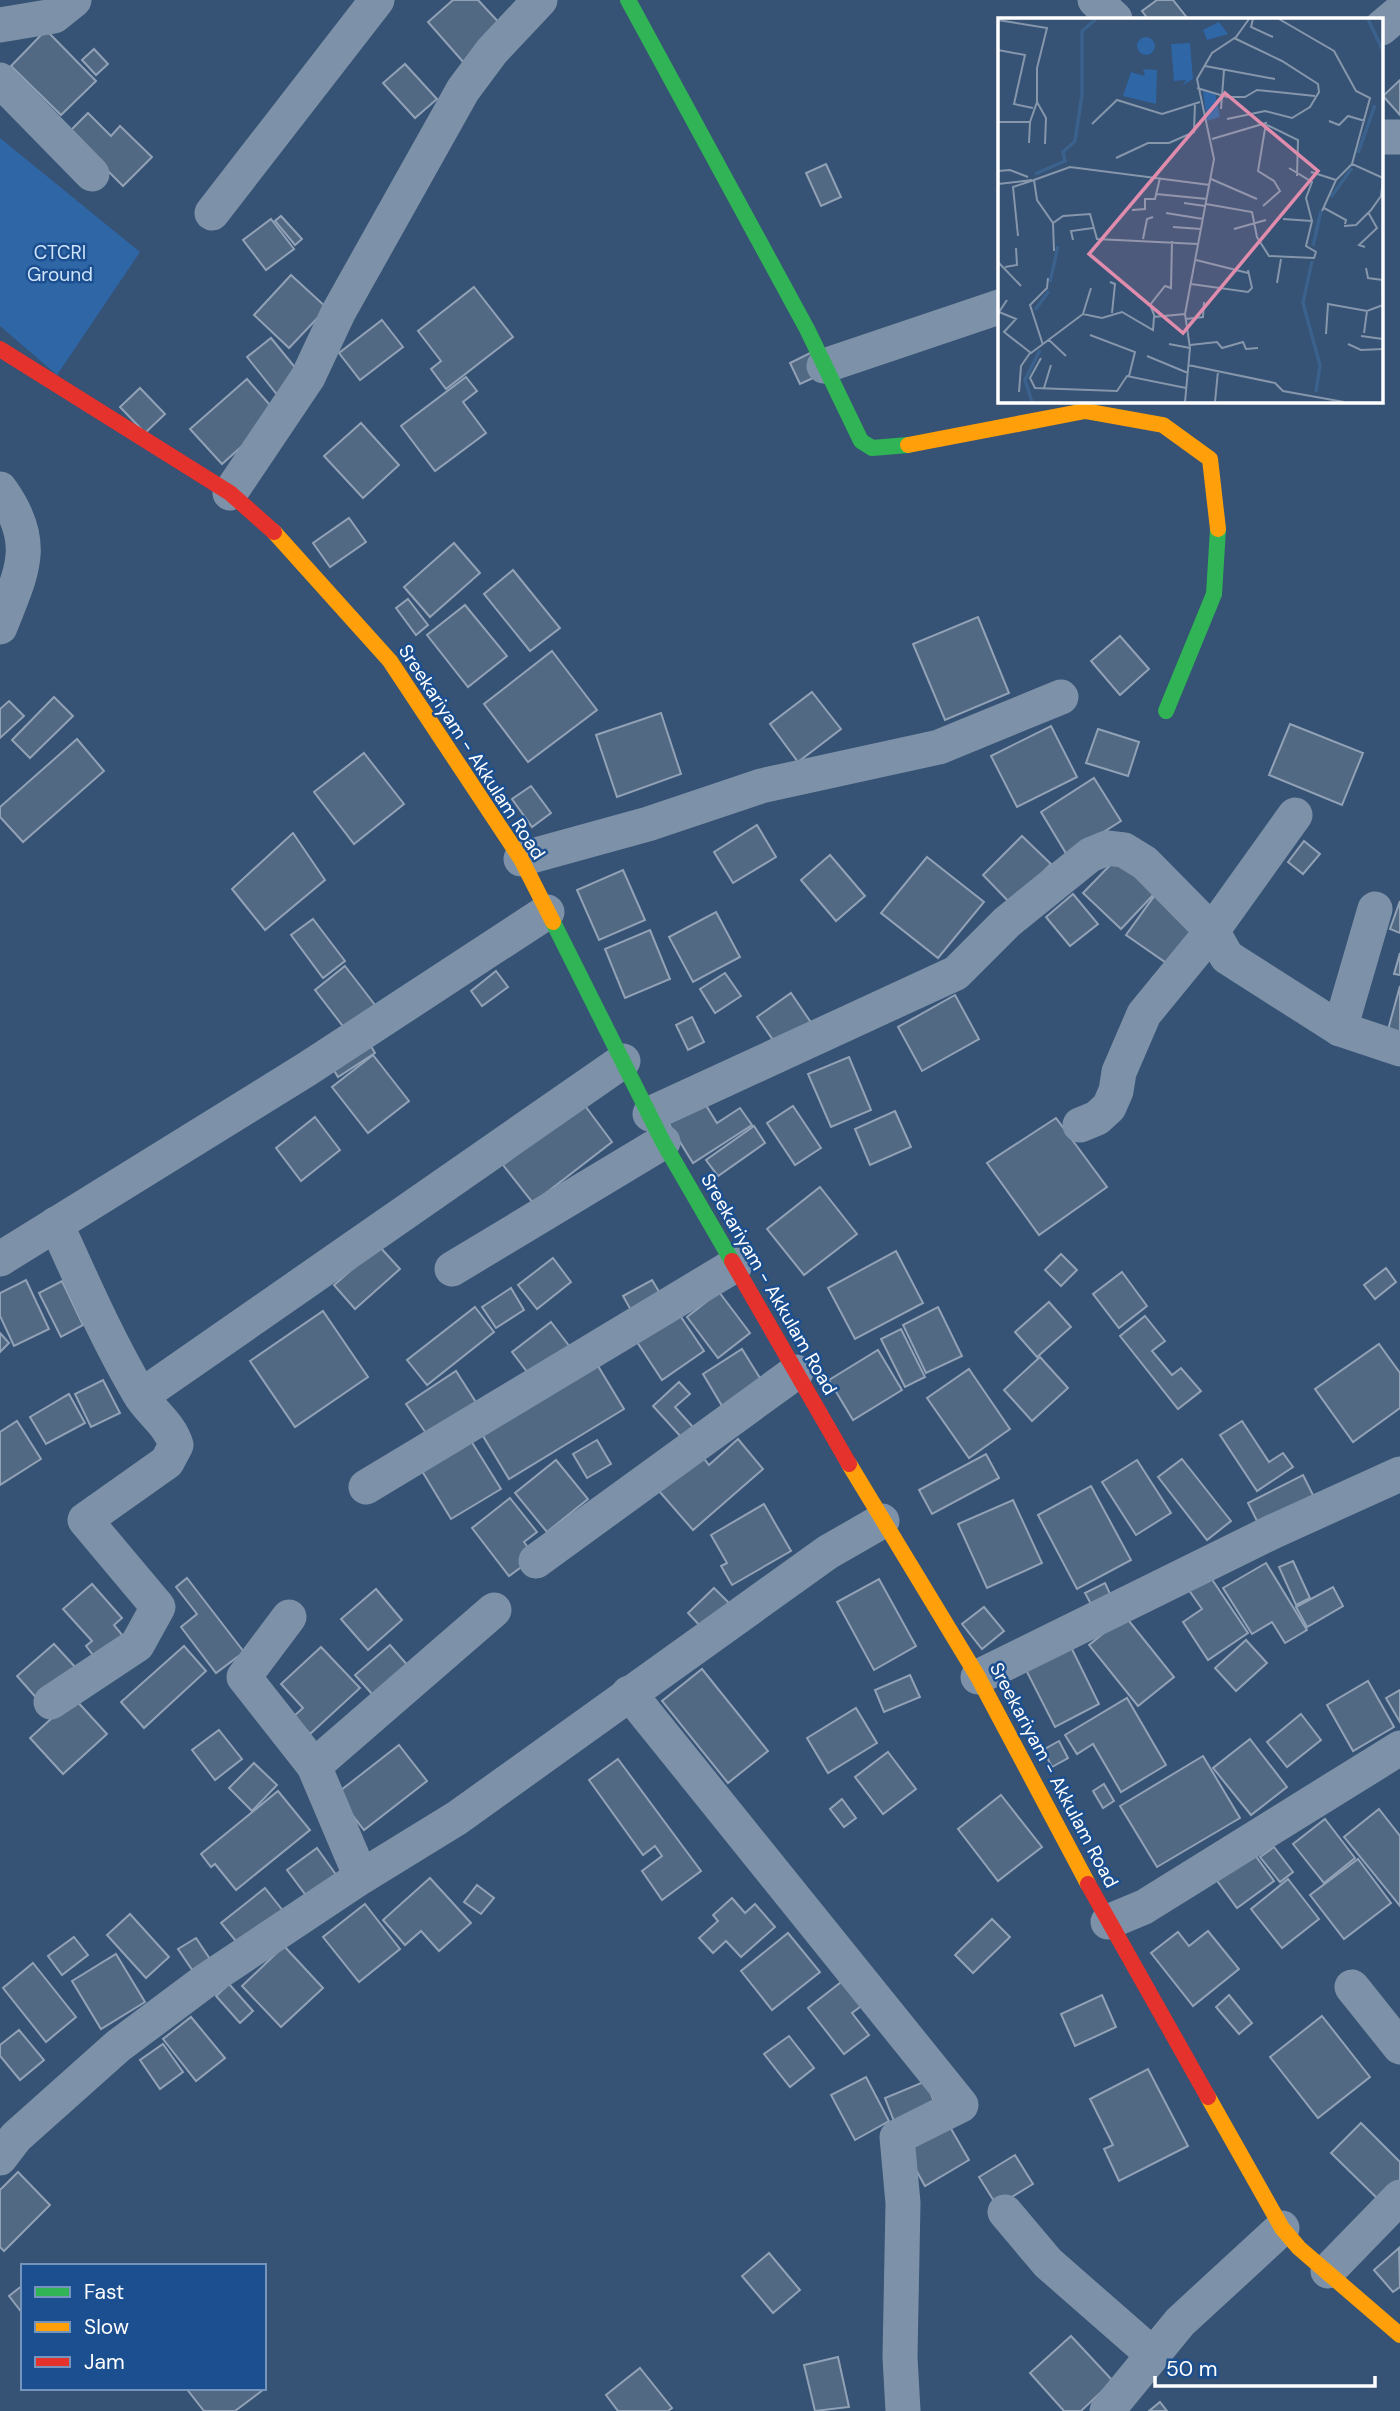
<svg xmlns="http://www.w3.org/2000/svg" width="1400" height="2411" viewBox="0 0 1400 2411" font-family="'DM Sans',sans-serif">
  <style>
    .green { fill: #2f66a5 }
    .building { fill: #526984; stroke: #92a2b6; stroke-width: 2 }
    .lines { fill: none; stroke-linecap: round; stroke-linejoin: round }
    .street { stroke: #7d92a8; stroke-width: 35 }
    .fast { stroke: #30b455; stroke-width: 16 }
    .slow { stroke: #ff9f0a; stroke-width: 16 }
    .jam { stroke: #e5322d; stroke-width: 16 }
    .labels { text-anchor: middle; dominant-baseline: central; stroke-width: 5; stroke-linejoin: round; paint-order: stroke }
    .park-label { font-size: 19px; fill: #cfe3fa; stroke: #1b4f8f }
    .street-label { font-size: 19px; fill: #fff; stroke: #1b4f8f }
    .inset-river { fill: none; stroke: #3b618d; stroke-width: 3.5 }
    .inset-road { fill: none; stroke: #8697ac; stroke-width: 2 }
    .view { fill: #e08cad; fill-opacity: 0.15; stroke: #e08cad; stroke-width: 3.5 }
    .inset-edge { fill: none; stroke: #fff; stroke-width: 3.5 }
  </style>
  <rect width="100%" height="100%" fill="#365274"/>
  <path class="green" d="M0,138L140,252L57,375L0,326Z"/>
  <g class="building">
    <path d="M453,0H478L504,28L465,64L428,22Z"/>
    <path d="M1157,0H1173L1188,19H1148L1142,11Z"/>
    <path d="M46,30L96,81L61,115L11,66Z"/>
    <path d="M94,49L108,64L96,75L82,60Z"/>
    <path d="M405,64L437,99L415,118L383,83Z"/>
    <path d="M1400,80V115L1383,96Z"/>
    <path d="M88,113L111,136L120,126L152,157L123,186L69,132Z"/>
    <path d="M826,164L841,197L821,206L806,173Z"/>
    <path d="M281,216L302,239L295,245L275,221Z"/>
    <path d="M271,219L294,249L266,270L243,240Z"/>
    <path d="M291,275L327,308L289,348L254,315Z"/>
    <path d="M474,287L513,337L446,389L431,369L441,361L418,331Z"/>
    <path d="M382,320L403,347L360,380L339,353Z"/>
    <path d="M271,338L303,377L279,397L247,357Z"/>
    <path d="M812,352L822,374L800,384L790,363Z"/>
    <path d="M466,377L477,391L463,402L486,433L435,471L401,426Z"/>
    <path d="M247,379L278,414L222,464L190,429Z"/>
    <path d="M140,388L165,414L145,433L120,407Z"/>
    <path d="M361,423L399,465L363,498L324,456Z"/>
    <path d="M349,518L366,542L330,567L313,543Z"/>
    <path d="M454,543L480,573L430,617L404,587Z"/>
    <path d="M513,570L560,628L530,651L484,594Z"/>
    <path d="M408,599L428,625L416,635L396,608Z"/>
    <path d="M465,605L507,656L468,687L427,635Z"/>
    <path d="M978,617L1009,693L945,720L913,644Z"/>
    <path d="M1120,636L1149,669L1120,695L1091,661Z"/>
    <path d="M552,651L597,710L528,762L484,704Z"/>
    <path d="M812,692L841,729L798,762L770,724Z"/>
    <path d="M54,697L73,716L30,758L12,740Z"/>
    <path d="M9,701L24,716L0,738V709Z"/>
    <path d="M661,713L681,774L617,797L596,735Z"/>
    <path d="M1290,724L1363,753L1342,805L1269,775Z"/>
    <path d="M1051,726L1077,777L1017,807L991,756Z"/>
    <path d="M1098,729L1139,742L1128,776L1086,763Z"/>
    <path d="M77,739L104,771L23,842L0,817V807Z"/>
    <path d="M364,753L404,804L354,844L314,792Z"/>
    <path d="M1094,778L1121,821L1067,855L1041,812Z"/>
    <path d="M531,786L551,813L532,827L512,799Z"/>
    <path d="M757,825L776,857L733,883L714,852Z"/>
    <path d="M293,833L325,880L265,930L232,889Z"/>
    <path d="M1022,836L1051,864L1011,904L983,875Z"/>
    <path d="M1304,841L1320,854L1303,874L1288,862Z"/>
    <path d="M830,855L865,896L836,921L801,880Z"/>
    <path d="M927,857L984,902L938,958L881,913Z"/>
    <path d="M1118,857L1156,892L1121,929L1083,893Z"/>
    <path d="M623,870L645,920L599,940L577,890Z"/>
    <path d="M1073,894L1098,924L1070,946L1046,917Z"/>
    <path d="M1155,895L1203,929L1175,969L1126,935Z"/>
    <path d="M1400,901V933L1390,929Z"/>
    <path d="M716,912L740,957L693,982L669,937Z"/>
    <path d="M313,919L345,961L323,978L291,935Z"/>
    <path d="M650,930L670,979L625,998L605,949Z"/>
    <path d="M1400,953V975L1394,974Z"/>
    <path d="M345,966L382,1014L352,1038L315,990Z"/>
    <path d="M496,971L508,987L482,1006L471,991Z"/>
    <path d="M725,973L741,996L715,1013L700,989Z"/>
    <path d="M1400,986V1041L1386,1037Z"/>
    <path d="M791,993L812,1024L778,1047L757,1017Z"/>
    <path d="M955,995L979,1039L922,1071L898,1027Z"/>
    <path d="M692,1017L704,1042L688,1050L676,1025Z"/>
    <path d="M366,1038L375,1053L338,1077L329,1062Z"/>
    <path d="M373,1055L409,1101L368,1133L332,1087Z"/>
    <path d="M849,1057L871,1110L831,1127L808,1074Z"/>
    <path d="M702,1099L717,1123L740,1108L752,1125L693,1163L667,1121Z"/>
    <path d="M583,1103L612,1142L533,1203L503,1165Z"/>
    <path d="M793,1106L821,1148L795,1165L767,1123Z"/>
    <path d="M895,1111L911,1147L870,1165L855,1129Z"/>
    <path d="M315,1117L340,1150L301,1181L276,1148Z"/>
    <path d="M1056,1118L1107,1187L1039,1235L987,1163Z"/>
    <path d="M754,1126L765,1143L718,1176L706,1160Z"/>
    <path d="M820,1187L857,1234L804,1275L767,1229Z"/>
    <path d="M379,1246L400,1269L355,1309L334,1285Z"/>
    <path d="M896,1251L923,1303L855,1339L828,1288Z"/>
    <path d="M1061,1254L1077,1270L1061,1286L1045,1270Z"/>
    <path d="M553,1258L571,1282L537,1309L518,1285Z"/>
    <path d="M1386,1268L1396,1282L1375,1299L1364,1285Z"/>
    <path d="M1122,1272L1147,1306L1119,1328L1093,1294Z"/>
    <path d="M26,1280L49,1329L14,1346L0,1316V1293Z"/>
    <path d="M652,1280L666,1303L636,1319L623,1296Z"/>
    <path d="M62,1281L83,1325L61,1337L39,1293Z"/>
    <path d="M511,1288L524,1310L496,1328L482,1307Z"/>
    <path d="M719,1292L750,1333L718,1358L687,1317Z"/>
    <path d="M1049,1302L1071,1327L1037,1357L1015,1332Z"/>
    <path d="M475,1307L494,1332L427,1385L407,1360Z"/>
    <path d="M938,1307L962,1356L926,1373L903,1325Z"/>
    <path d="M323,1311L368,1377L295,1427L250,1361Z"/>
    <path d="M679,1314L704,1351L662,1380L637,1342Z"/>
    <path d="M1145,1316L1165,1341L1152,1351L1172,1375L1181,1368L1201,1391L1178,1409L1120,1336Z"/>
    <path d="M551,1322L570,1347L531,1377L512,1352Z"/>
    <path d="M901,1329L925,1377L905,1387L881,1339Z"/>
    <path d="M0,1333L9,1343L0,1352Z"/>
    <path d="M1379,1344L1400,1373V1408L1353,1442L1315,1389Z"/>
    <path d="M742,1349L765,1386L725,1411L703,1374Z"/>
    <path d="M878,1350L902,1390L853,1420L829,1380Z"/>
    <path d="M1040,1357L1068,1388L1032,1421L1004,1390Z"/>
    <path d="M595,1361L624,1409L509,1479L480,1431Z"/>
    <path d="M969,1369L1010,1429L969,1458L927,1398Z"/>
    <path d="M456,1371L479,1407L430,1439L406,1404Z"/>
    <path d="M103,1380L120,1413L91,1427L75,1394Z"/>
    <path d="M679,1382L690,1394L675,1407L693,1427L682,1438L653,1406Z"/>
    <path d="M69,1394L85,1423L46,1444L30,1417Z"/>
    <path d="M17,1421L41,1459L0,1485V1432Z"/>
    <path d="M1242,1421L1269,1462L1283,1453L1293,1467L1257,1491L1220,1435Z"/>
    <path d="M468,1436L501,1489L451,1519L419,1466Z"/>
    <path d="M738,1439L763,1469L693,1530L659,1491L701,1455L709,1465Z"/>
    <path d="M597,1440L611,1464L587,1478L573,1454Z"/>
    <path d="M986,1454L999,1478L932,1514L919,1490Z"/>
    <path d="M1182,1459L1231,1521L1207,1540L1158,1477Z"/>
    <path d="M556,1460L588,1499L547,1532L515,1493Z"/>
    <path d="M1137,1460L1171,1513L1136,1535L1102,1482Z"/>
    <path d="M1303,1475L1317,1503L1262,1531L1248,1503Z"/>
    <path d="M1091,1486L1131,1560L1077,1589L1038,1515Z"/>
    <path d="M510,1498L537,1532L524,1542L535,1557L509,1576L472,1528Z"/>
    <path d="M1013,1500L1042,1563L987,1588L958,1524Z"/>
    <path d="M764,1504L791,1551L732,1585L721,1566L727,1563L711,1535Z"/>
    <path d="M1293,1561L1310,1598L1296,1605L1279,1567Z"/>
    <path d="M1266,1563L1307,1630L1285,1643L1272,1622L1252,1634L1223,1588Z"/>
    <path d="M1207,1572L1248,1633L1208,1660L1183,1622L1202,1609L1186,1586Z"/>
    <path d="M187,1578L244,1652L216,1673L181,1627L197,1614L176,1587Z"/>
    <path d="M879,1579L916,1646L874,1670L837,1602Z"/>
    <path d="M1105,1583L1111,1596L1092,1606L1085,1593Z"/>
    <path d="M92,1584L122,1618L114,1625L123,1636L96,1659L86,1646L92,1641L63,1609Z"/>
    <path d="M1333,1587L1343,1606L1307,1627L1296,1607Z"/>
    <path d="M714,1588L729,1603L703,1629L688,1613Z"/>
    <path d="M376,1589L402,1620L368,1650L341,1619Z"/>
    <path d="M984,1607L1004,1631L982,1649L962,1624Z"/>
    <path d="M1125,1616L1174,1677L1138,1706L1089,1645Z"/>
    <path d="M1246,1640L1267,1663L1236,1691L1215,1668Z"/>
    <path d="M54,1644L77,1669L40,1702L17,1676Z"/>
    <path d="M390,1645L415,1674L381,1704L355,1675Z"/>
    <path d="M1070,1645L1099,1704L1055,1727L1025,1668Z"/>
    <path d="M184,1646L206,1671L144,1728L121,1702Z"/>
    <path d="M321,1647L360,1688L310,1734L294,1716L303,1708L281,1684Z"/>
    <path d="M702,1669L768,1751L728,1783L662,1701Z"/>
    <path d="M910,1675L920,1697L884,1712L875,1690Z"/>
    <path d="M1368,1681L1394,1727L1353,1751L1327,1705Z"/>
    <path d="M1400,1690V1722L1386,1698Z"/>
    <path d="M74,1698L107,1734L63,1774L30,1738Z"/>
    <path d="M1127,1698L1166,1765L1121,1792L1093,1744L1077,1754L1065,1735Z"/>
    <path d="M856,1708L877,1743L828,1773L807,1738Z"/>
    <path d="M1301,1714L1321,1740L1287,1767L1267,1742Z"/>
    <path d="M219,1730L242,1759L215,1780L192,1750Z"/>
    <path d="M1250,1739L1287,1787L1251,1815L1213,1768Z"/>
    <path d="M1059,1741L1068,1758L1052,1767L1043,1750Z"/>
    <path d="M399,1745L427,1781L364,1830L336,1794Z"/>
    <path d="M888,1752L916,1789L883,1814L855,1777Z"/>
    <path d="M1203,1756L1240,1818L1157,1867L1120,1806Z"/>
    <path d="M618,1759L701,1871L662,1900L642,1871L662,1856L655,1846L643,1855L589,1780Z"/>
    <path d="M254,1763L277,1785L252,1811L229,1788Z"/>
    <path d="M1104,1784L1114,1801L1103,1808L1093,1791Z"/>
    <path d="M278,1791L310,1830L236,1890L215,1864L211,1867L201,1854Z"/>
    <path d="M1001,1795L1042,1847L998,1881L958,1829Z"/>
    <path d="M842,1799L856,1818L844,1827L830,1809Z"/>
    <path d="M1379,1809L1400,1836V1906L1344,1837Z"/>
    <path d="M1325,1819L1355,1858L1324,1883L1293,1844Z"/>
    <path d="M1274,1847L1293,1872L1280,1882L1260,1857Z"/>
    <path d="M317,1848L337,1876L308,1898L287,1870Z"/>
    <path d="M1252,1851L1274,1881L1237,1908L1215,1878Z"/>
    <path d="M1358,1859L1391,1903L1344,1939L1310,1895Z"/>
    <path d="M430,1878L471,1923L439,1951L421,1931L405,1945L383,1920Z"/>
    <path d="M1288,1879L1319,1919L1282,1948L1251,1909Z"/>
    <path d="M477,1885L494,1898L481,1914L464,1902Z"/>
    <path d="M265,1888L284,1912L240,1946L221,1923Z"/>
    <path d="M732,1898L745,1913L755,1904L775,1927L741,1957L726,1941L713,1953L699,1938L718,1921L713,1915Z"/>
    <path d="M365,1904L400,1949L359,1982L323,1937Z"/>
    <path d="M130,1914L169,1957L146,1978L107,1935Z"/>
    <path d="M992,1919L1010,1937L973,1973L955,1955Z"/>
    <path d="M1208,1931L1239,1969L1193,2006L1151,1953L1178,1932L1189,1946Z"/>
    <path d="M788,1933L820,1972L772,2010L741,1971Z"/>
    <path d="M74,1937L88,1955L62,1975L48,1956Z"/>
    <path d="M196,1938L212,1962L195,1974L178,1949Z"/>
    <path d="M284,1946L323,1988L281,2027L242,1986Z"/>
    <path d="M116,1954L145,2002L101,2029L72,1981Z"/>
    <path d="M33,1963L76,2017L46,2042L3,1988Z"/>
    <path d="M845,1979L864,2004L852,2013L869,2035L844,2054L808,2008Z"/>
    <path d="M229,1984L253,2011L240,2023L216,1996Z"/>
    <path d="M1102,1995L1116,2027L1075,2046L1061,2014Z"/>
    <path d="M1229,1995L1252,2023L1239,2034L1216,2007Z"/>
    <path d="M1322,2016L1370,2077L1318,2118L1270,2057Z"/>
    <path d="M191,2017L225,2058L196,2081L163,2039Z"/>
    <path d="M19,2030L44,2060L20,2080L0,2056V2045Z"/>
    <path d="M789,2036L814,2068L790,2087L764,2054Z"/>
    <path d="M163,2044L183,2072L160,2089L140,2060Z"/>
    <path d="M1148,2069L1188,2146L1119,2181L1104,2149L1113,2145L1090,2099Z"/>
    <path d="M866,2077L889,2121L855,2140L831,2095Z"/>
    <path d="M926,2081L938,2112L897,2129L885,2098Z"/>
    <path d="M946,2120L969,2160L925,2186L902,2145Z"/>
    <path d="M1361,2123L1400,2162V2189L1384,2205L1331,2153Z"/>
    <path d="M1015,2155L1033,2184L997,2206L979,2177Z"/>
    <path d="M18,2172L50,2205L4,2251L0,2247V2190Z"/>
    <path d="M1399,2248L1400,2287L1393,2292L1374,2270Z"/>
    <path d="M769,2253L800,2290L773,2313L742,2276Z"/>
    <path d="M23,2285V2314L9,2296Z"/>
    <path d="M1071,2336L1113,2381L1081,2411H1064L1030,2373Z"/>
    <path d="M838,2357L849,2407L815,2411L804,2365Z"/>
    <path d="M640,2368L672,2408L668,2411H618L606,2395Z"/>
    <path d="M186,2388H261L263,2390L235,2411H204Z"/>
    <path d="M1160,2402L1167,2411H1149Z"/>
  </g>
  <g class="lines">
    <g class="street">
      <path d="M1095,0L1115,19"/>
      <path d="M0,25L54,16L74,0"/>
      <path d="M1381,28L1400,12"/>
      <path d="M0,80L92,174"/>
      <path d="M1381,137H1400"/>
      <path d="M212,213L377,0"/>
      <path d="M824,366L999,307"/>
      <path d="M0,489C39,543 22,571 0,627"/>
      <path d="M230,493L308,377L338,313L463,90L492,51L540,0"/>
      <path d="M521,859L648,824L761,786L939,747L1061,697"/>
      <path d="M1340,1029L1375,909"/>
      <path d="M650,1114L956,973L1007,922L1090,855L1107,848L1124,850L1145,863L1212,931L1227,957L1340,1029L1400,1049"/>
      <path d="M1080,1125L1097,1118L1109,1107L1116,1091L1119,1072L1144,1014L1212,931L1295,815"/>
      <path d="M0,1259L307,1069L547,912"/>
      <path d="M452,1269L663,1142"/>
      <path d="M141,1396L623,1061"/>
      <path d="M366,1487L735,1265"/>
      <path d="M536,1561L796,1372"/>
      <path d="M289,1617L244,1677L314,1766L361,1877"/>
      <path d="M978,1677L1272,1532L1400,1474"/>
      <path d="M629,1693L961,2105L897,2137L903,2203L900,2357L903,2411"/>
      <path d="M51,1702L137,1645L158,1607L85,1520L167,1462L176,1445C170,1424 149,1411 139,1393C107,1339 82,1281 56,1224"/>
      <path d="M314,1766L494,1610"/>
      <path d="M1108,1922L1144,1907L1400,1748"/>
      <path d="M1352,1987L1400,2047"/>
      <path d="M0,2158L16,2137L118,2046L205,1981L361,1877L457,1818L828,1552L882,1521"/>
      <path d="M1005,2212L1048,2263L1152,2354"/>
      <path d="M1328,2271L1400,2197"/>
      <path d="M1107,2411L1180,2322L1282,2228"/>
    </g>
    <g class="fast">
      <path d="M628,0L807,329L861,441L872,448L908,445"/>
      <path d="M1166,711L1214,594L1218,529"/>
      <path d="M553,922L663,1142L732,1261"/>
    </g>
    <g class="slow">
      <path d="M908,445L1085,411L1163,425L1210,459L1218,529"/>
      <path d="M274,532L390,661L521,859L553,922"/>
      <path d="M849,1464L978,1677L1088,1884"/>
      <path d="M1208,2097L1282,2228L1299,2248L1400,2335"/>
    </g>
    <g class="jam">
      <path d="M0,349L230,493L274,532"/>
      <path d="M732,1261L849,1464"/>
      <path d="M1088,1884L1208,2097"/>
    </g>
  </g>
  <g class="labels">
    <g class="park-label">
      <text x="60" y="252">CTCRI<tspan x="60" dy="22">Ground</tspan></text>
    </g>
    <g class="street-label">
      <text transform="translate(472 752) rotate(57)">Sreekariyam - Akkulam Road</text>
      <text transform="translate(769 1284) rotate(60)">Sreekariyam - Akkulam Road</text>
      <text transform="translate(1054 1775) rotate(62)">Sreekariyam - Akkulam Road</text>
    </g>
  </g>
  <g transform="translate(998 18)">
    <rect width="385" height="385" fill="#365274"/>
    <path d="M221,4L230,16L209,22L205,12ZM139 28a9 9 0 1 1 18 0a9 9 0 1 1-18 0ZM192,25L195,61L185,67L188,62L176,63L173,26ZM145,51L159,52L158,86L125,78L133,54L147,58ZM205,73L217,74L222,99L209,103Z" fill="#2f66a5"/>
    <path class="inset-river" d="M370,1L385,33M360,135L377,87M37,156L67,143L65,134L77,123L84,77V13L98,1M333,179L354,150M315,228L323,193M314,243L305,285L322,347L318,374M52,264L60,228M37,292L51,273M34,384L27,362L42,332"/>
    <path class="inset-road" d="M255,1L253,9L275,19M281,1L336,33L358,73L372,80L354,146L385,160M0,2L49,10L39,50V84L32,104M0,32L27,37L16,86L35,90M207,48L277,61M199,70L229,79H247L259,72L317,78M39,84L48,100L47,126M223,91L226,52M229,101L267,93L294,100L312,89L321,74L320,66L284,43L236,20M331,103L341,107L350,98L367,103M0,104H32L31,125M94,106L119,82L164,96L202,84M269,107L300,122L299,158M214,121L268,105L260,153L276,163L282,173L265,188M118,140L150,125H171L196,114L197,85M0,153L12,152L30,159M313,154L338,162M213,161L259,181M0,166L34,162M158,176L209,181M186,185L207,188M208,186L254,194L259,219L271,238L316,240L318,234L308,228L314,203L308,180L314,164L291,150M326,190L348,202L347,206M134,192L147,191V181H157L162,160M324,193L338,162L354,146M168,195L205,201M285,201L314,203M55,205L56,233M346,208L358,207L373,192L383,178L385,161M175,209L203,211M236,211L268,202M20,218L15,169L36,162M145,221L149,201L155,199M75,222L73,213L95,210M200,226L99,221L92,196L65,198L55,205L39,182L36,162L72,149L212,167M367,229L361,227L379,210L370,194M198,242L250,255M0,244L23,268M7,249L19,247L18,230M368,250L370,260L385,262M384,262L385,287M112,264L117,266L114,295M279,265L283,241M193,266L250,274L254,270L250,252M9,282L1,294L18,301L6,314L33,335L85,296L104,300L124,294L155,312L156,299L187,296M85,296L93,270M157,299L152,287L167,268L173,270L174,223M188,301L205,299L206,284M366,315L369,293M328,316L330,286L369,293L385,287M92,317L137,334L131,358M363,318L385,321M51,322L68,338M171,326L192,330M350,326L363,332L385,331M45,327L32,287L49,270L50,260M192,327L219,324L224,330L245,324L248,331L260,330M149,338L190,355M43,340L32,360L37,370L119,373L129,358L188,370M190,347L277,365L285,373L346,384M46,370L53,347M21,374L23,348L32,335M187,384L192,330L187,296L216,141L199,61L214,35L238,19L251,1M217,384L220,353"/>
    <path class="view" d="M227,75L320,153L185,315L91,236Z"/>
    <rect width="385" height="385" class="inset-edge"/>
  </g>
  <rect x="21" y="2264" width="245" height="126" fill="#1b4f8f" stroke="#7695bc" stroke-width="2"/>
  <rect x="35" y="2287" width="35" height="10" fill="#30b455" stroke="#7695bc" stroke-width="2"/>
  <text x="84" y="2299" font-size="21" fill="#ffffff">Fast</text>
  <rect x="35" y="2322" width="35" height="10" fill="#ff9f0a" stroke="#7695bc" stroke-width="2"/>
  <text x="84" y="2334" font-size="21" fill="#ffffff">Slow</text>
  <rect x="35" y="2357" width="35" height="10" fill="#e5322d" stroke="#7695bc" stroke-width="2"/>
  <text x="84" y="2369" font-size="21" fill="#ffffff">Jam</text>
  <path d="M1155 2376v10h220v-10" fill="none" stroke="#ffffff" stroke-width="3.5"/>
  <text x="1166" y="2376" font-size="21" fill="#ffffff" stroke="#1b4f8f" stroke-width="5" paint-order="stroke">50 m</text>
</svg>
